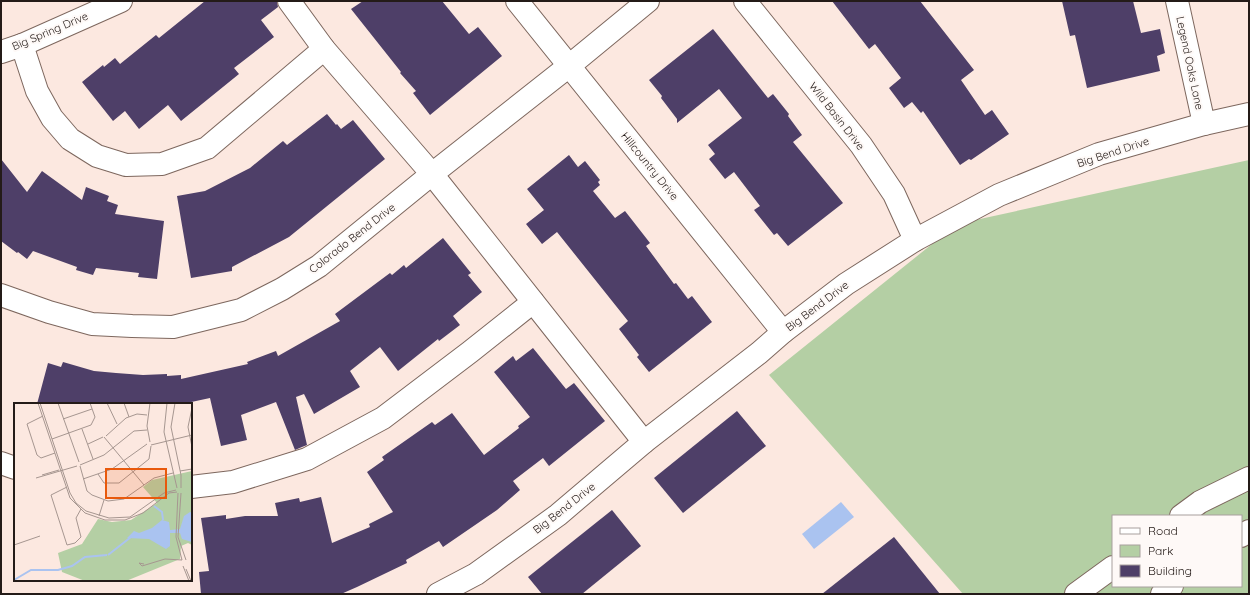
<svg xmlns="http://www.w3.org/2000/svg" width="1250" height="595" viewBox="0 0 1250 595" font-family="Quicksand,sans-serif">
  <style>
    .green { fill: #b4cfa4; fill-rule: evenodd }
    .water { fill: #aac3f0 }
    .building { fill: #4e3f68 }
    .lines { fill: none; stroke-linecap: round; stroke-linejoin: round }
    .minor-casing { stroke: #7d675e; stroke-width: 24 }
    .minor { stroke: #fff; stroke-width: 22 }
    .labels { text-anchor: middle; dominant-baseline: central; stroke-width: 4; stroke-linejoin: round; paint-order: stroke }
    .street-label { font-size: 11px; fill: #241b18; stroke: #fef9f7 }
    .inset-river { fill: none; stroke: #aac3f0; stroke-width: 2 }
    .inset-road { fill: none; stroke: #a69690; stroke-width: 1 }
    .view { fill: #e8590c; fill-opacity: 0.15; stroke: #e8590c; stroke-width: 2 }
    .inset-edge { fill: none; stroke: #241b18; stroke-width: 2 }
  </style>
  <rect width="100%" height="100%" fill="#fce8e0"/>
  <path class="green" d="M1249,160V594H963L769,375L957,224ZM1113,516H1241V586H1113Z"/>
  <path class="water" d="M841,502L854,517L814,549L802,534Z"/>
  <g class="building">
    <path d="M205,1H277L278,7L261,20L274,37L234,68L239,74L181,121L168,105L139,129L125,111L113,121L82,82L103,65L104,67L115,58L120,64L156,35L159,38Z"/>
    <path d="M363,1H442L469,34L478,27L502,56L430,115L413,93L416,91L400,73L401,72L351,9Z"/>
    <path d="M832,1H920L974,70L961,80L985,115L992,110L1009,134L971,160L969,159L960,165L923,111L921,113L912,102L904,108L889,88L901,78L875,44L869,49Z"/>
    <path d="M1062,1H1133L1141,33L1160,29L1165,53L1157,56L1160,71L1087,88L1075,35L1070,36Z"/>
    <path d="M713,29L768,98L773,94L789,114L788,116L802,135L793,142L843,203L788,246L777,233L774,235L754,210L760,206L734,172L725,179L709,159L715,154L708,145L742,118L719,89L677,123V119L661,98L662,96L649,80Z"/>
    <path d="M327,114L336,125L337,124L341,129L353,120L385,159L289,237L232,267V271L191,278L177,196L205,191L250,168L283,141L287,145Z"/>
    <path d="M569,155L578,167L585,161L600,180L598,182L600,185L593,191L615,218L625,211L650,243L646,246L674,284L676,283L688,299L692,296L712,322L649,372L637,357L639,355L619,329L628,321L557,232L542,244L526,224L544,210L527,189Z"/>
    <path d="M1,159L27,192L42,171L82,200L86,187L109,196L107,201L118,205L115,214L164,221L157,279L138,277L139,273L96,268L93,275L76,270L77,267L33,251L27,259L18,252L17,253L1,241Z"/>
    <path d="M443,238L471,273L468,275L482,292L453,316L460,325L439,341L438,339L398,371L380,347L350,371L360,387L314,414L304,394L296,397L307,445L302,447L295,450L276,402L241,415L247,440L221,446L210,398L182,404H37L48,363L61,367L63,362L94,371L116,373L143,375L167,374V376L181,375V379L248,364L247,362L276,351L278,356L340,321L335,314L390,273L392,275L404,265L406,268Z"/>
    <path d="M533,348L566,389L574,383L605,421L549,466L543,458L513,481L520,490L497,510L443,547L439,541L406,560L407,563L357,587L341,594H201L199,572L209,571L201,518L226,515V519L245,516H278L275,503L299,498L300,502L321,497L332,543L370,527L369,524L393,512L367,472L384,460L382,457L432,422L435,425L452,413L484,455L519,428L518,426L530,417L494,372L513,356L516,361Z"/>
    <path d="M737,411L766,446L683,513L654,478Z"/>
    <path d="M612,510L641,546L582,594H542L528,577Z"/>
    <path d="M894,537L940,594H822Z"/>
  </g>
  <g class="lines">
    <g class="minor-casing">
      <g id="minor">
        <path d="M289,1L324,49L432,174L644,442"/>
        <path d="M517,1L783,332"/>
        <path d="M745,1L861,145L894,194L915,240"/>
        <path d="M1177,1L1204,124"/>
        <path d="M22,45L37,91L52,118L70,139L97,156L126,165L162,164L207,148L324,49"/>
        <path d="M1,52L22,45L121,1"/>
        <path d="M1,295L49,312L92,324L132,326L173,327L241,310L282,289L319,266L432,174L569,66L648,1"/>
        <path d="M1,463L15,468"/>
        <path d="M191,487L233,482L307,459L383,418L470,352L533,302"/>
        <path d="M1181,516L1200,502L1249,478"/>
        <path d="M1241,536L1249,531"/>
        <path d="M438,594L476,574L558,515L644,442L759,353L783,332L846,284L915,240L999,195L1099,154L1204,124L1249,114"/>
        <path d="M1076,594L1113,567"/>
        <path d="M1162,594L1172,586"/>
      </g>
    </g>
    <use href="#minor" class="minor"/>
  </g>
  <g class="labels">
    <g class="street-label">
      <text transform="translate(50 31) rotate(-23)">Big Spring Drive</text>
      <text transform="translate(1190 63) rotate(78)">Legend Oaks Lane</text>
      <text transform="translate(837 116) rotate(52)">Wild Basin Drive</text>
      <text transform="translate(1113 152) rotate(-18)">Big Bend Drive</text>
      <text transform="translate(650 166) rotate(51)">Hillcountry Drive</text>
      <text transform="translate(352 238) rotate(-38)">Colorado Bend Drive</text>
      <text transform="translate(817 306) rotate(-37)">Big Bend Drive</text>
      <text transform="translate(564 508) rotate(-38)">Big Bend Drive</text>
    </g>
  </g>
  <g transform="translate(14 403)">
    <rect width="178" height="178" fill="#fce8e0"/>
    <path d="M178,68V142L174,140L167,143L166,156L112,178H71L48,169L44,150L68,141L84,116L98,119L117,117L143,100L129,84L138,77Z" fill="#b4cfa4"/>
    <path d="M176,109L178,110V139L168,136L166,130H156V143L152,146L135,136L113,135L120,128L125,130L138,125L148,117L155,119L156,127L166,126L170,113Z" fill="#aac3f0"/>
    <path class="inset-river" d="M140,103L148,109L149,117M94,152L117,134M0,177L17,167H44L58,163L71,154L93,152"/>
    <path class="inset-road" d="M24,0L56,95L71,110L91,117H111L129,110L155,90L163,89M26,0L56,90L62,100L72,108L95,115L116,114L150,90L162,87M44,0L65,59M93,0L103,21M110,0L115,14M136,0L133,23L136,39M153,0L150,29L163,85M161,0L157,24L167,72V85M178,5L174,24L178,44M29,13L13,21L23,52L27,55L41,50M49,16L78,6M68,26L79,56M92,33L112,15L123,11L133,12M90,34L130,82M38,36L77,22L81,14L76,0M74,41L89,34M137,42L178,32M66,62L90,52L120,28L133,27M66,63L73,88L78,92L94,98L110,96L140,75L159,70M166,68L178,66M84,71L90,80H105L135,56L137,43M28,72L45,67M22,75L63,63M69,76L98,66L133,41M53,84L37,92L53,142L61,140L67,134L62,115L67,106M164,90L162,134L168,157M167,90L164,134L172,157M85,113L90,97M0,142L26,133M130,161L125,160L128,163L151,156L168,157M169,163L175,178M172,166L177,178"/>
    <path class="view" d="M92,66H152V95H92Z"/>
    <rect width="178" height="178" class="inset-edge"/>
  </g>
  <rect width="1250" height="595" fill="none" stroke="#241b18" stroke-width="4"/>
  <rect x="1112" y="515" width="130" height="72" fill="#fef9f7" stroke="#a7a09e"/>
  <rect x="1120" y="528" width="20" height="6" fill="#ffffff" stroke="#a7a09e"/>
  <text x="1148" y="535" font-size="12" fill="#241b18">Road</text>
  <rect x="1120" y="545" width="20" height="12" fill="#b4cfa4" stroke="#a7a09e"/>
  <text x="1148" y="555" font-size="12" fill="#241b18">Park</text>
  <rect x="1120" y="565" width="20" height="12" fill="#4e3f68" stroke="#a7a09e"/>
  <text x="1148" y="575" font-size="12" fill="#241b18">Building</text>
</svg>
